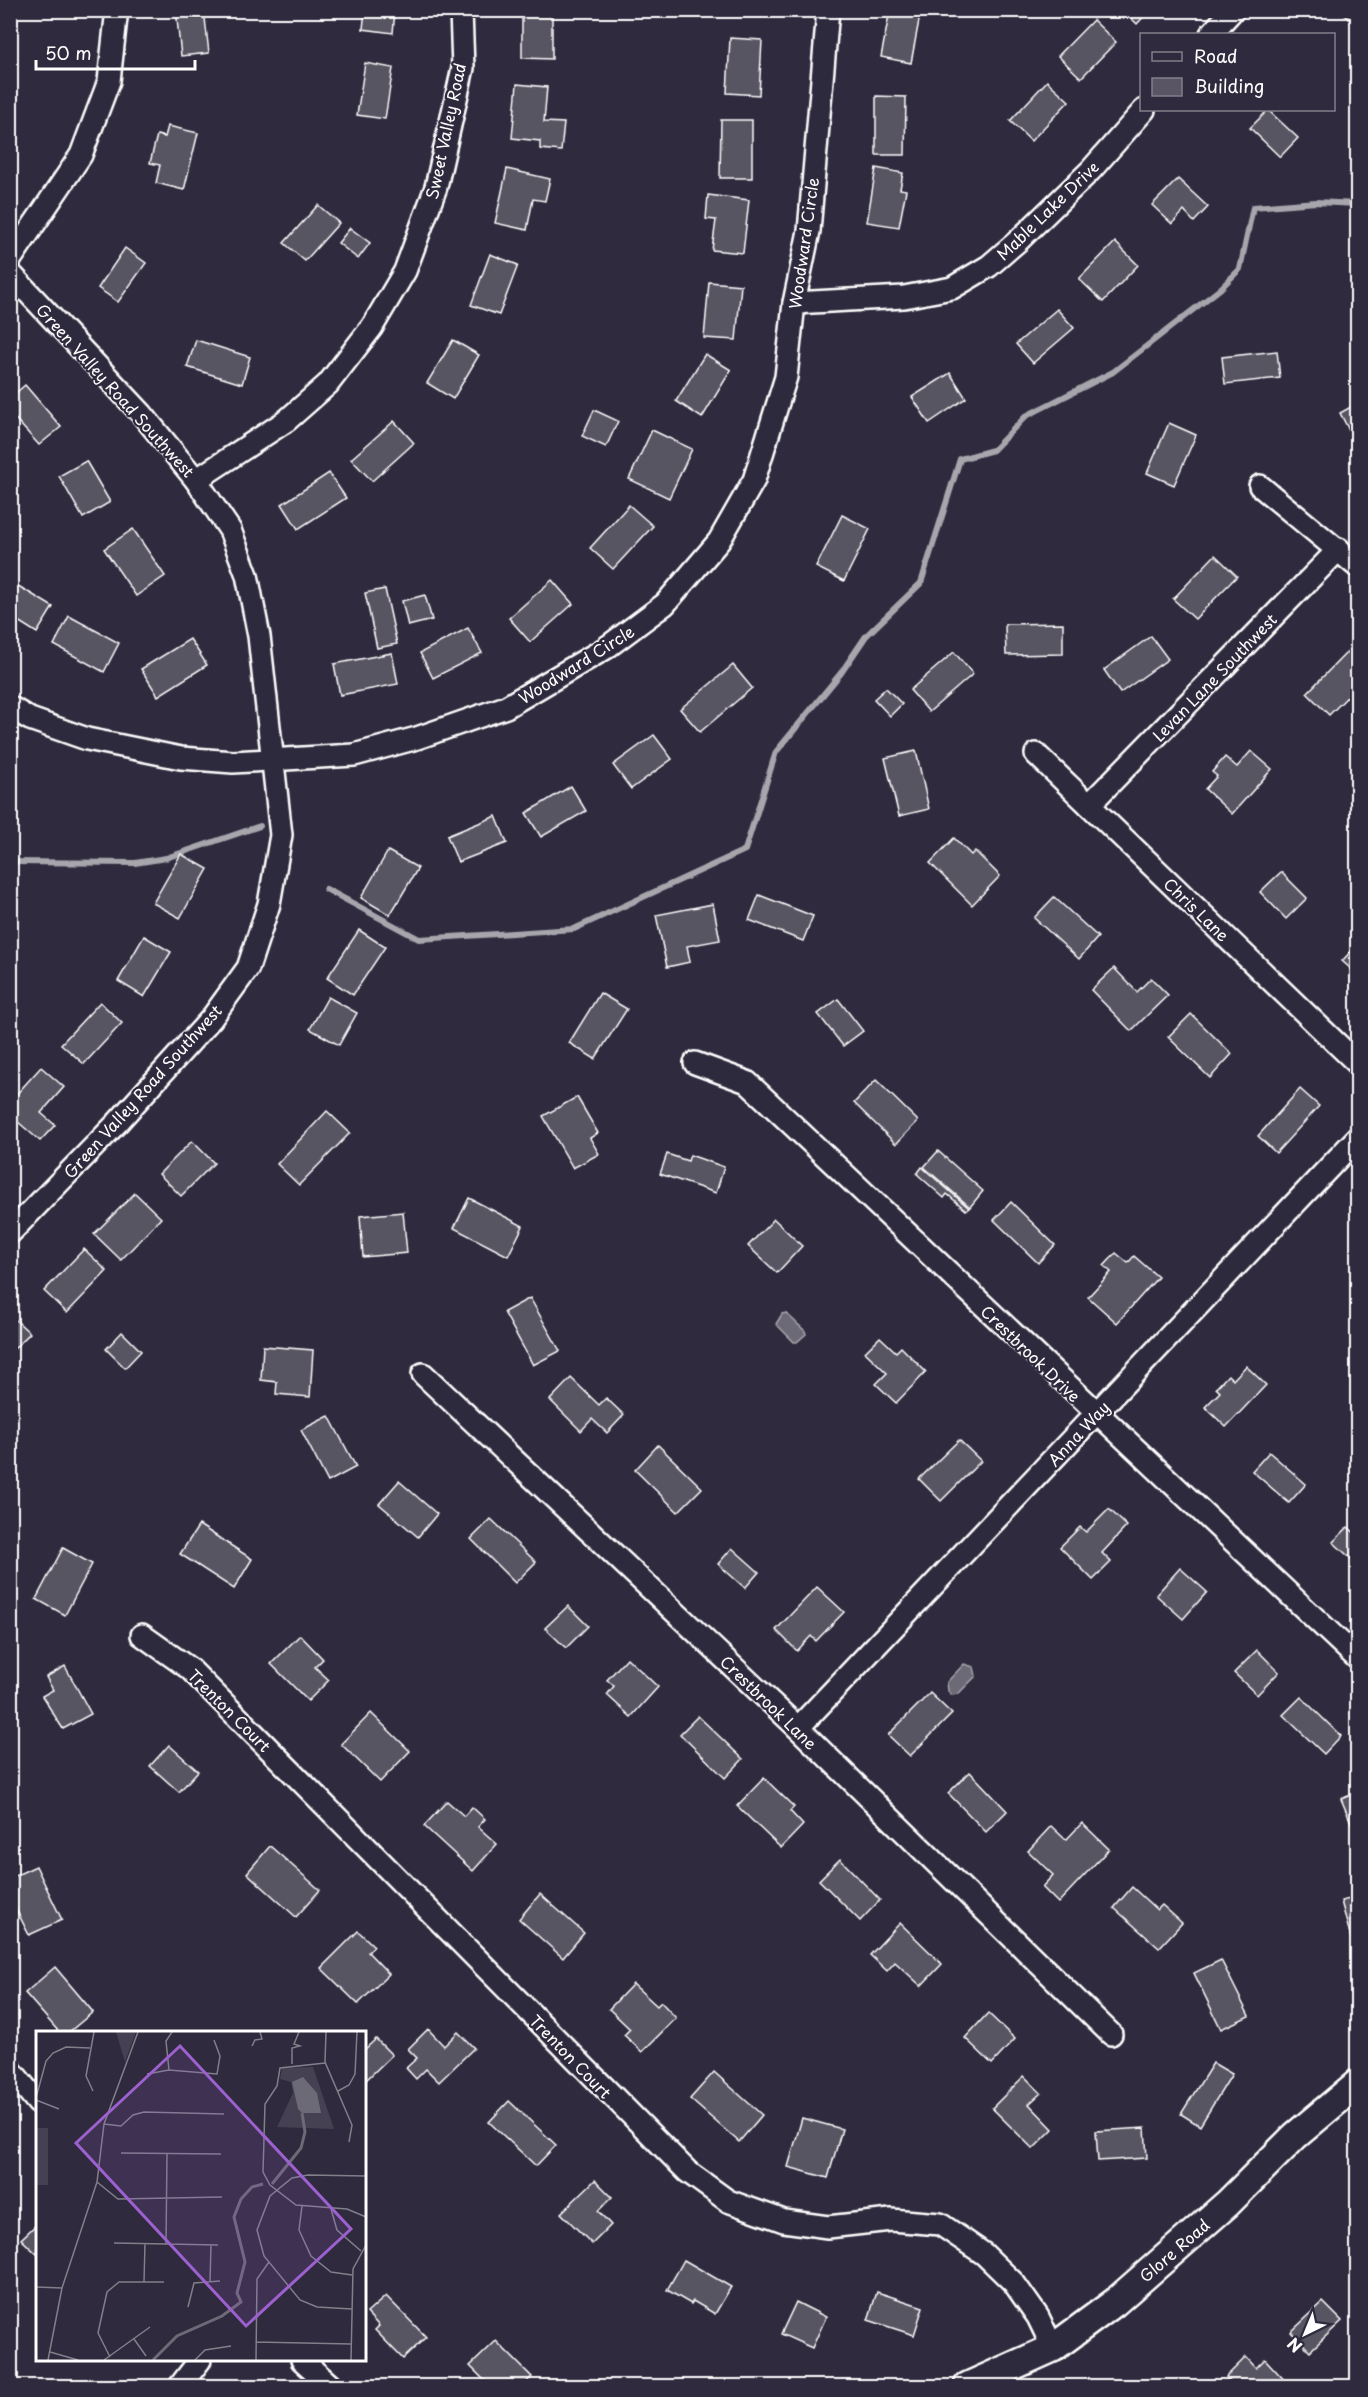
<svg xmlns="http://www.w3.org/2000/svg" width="1368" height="2397" viewBox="0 0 1368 2397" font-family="'Playpen Sans',sans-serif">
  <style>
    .water { fill: #6d6a77; stroke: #a7a6ad; stroke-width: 1.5 }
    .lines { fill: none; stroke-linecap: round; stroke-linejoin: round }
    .stream { stroke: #a7a6ad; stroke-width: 6 }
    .building { fill: #595564; stroke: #fff; stroke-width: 1.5 }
    .minor-casing { stroke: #fff; stroke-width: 26 }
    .tertiary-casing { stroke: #fff; stroke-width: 32 }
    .minor { stroke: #2f2a3d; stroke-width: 21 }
    .tertiary { stroke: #2f2a3d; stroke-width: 27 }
    .labels { text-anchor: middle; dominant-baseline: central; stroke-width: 4.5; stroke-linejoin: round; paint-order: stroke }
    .street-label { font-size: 16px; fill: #fff; stroke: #2f2a3d }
    .inset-river { fill: none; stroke: #6d6a77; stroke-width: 3 }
    .inset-road { fill: none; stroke: #827f8b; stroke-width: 1.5 }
    .view { fill: #9c61cf; fill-opacity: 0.15; stroke: #9c61cf; stroke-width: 3 }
    .inset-edge { fill: none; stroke: #fff; stroke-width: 3 }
  </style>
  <rect width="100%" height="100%" fill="#2f2a3d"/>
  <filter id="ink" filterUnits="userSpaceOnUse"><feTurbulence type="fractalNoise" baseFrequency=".0167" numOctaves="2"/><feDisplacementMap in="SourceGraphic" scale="12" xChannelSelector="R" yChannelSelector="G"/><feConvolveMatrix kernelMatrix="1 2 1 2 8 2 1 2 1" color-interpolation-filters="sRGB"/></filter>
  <g filter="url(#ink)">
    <g class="water">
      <path d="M786,1313L805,1331L806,1334L797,1342H794L776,1324L782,1314Z"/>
      <path d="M964,1664L974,1667L976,1676L958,1694L952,1695L948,1691L947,1682Z"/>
    </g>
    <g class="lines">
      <g class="stream">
        <path d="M10,862L135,863L166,858L260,826"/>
        <path d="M326,889L419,939L574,929L745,850L776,752L841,673L866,636L921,583L960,459L993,450L1026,416L1113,372L1220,289L1240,269L1253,207L1316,202L1358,204"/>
      </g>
    </g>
    <g class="building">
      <path d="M176,10H204L209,53L181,56Z"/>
      <path d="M365,10H395L393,33L363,29Z"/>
      <path d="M522,10H552V59L522,58Z"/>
      <path d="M890,10H921L911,63L881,57Z"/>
      <path d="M1123,10H1150L1137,24Z"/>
      <path d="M1339,10H1358V27Z"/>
      <path d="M1093,20L1116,42L1081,78L1058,56Z"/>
      <path d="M730,38L762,40L759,95L727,93Z"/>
      <path d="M365,63L393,68L385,119L357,115Z"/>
      <path d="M1047,81L1069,101L1031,141L1010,121Z"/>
      <path d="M517,84L547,87L544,122L564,123L561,151L540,149V141L512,138Z"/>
      <path d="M876,96L906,97L905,155H876Z"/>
      <path d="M1268,110L1298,138L1280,157L1250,128Z"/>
      <path d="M721,120H752V178H720Z"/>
      <path d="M168,126L198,133L184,190L156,183L160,165L150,163L157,135L165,137Z"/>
      <path d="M876,168L903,173L900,189L906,190L899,227L867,222Z"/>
      <path d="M507,169L550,179L545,201L533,199L527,230L495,223Z"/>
      <path d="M1178,179L1208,207L1194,222L1184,211L1172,224L1152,205Z"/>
      <path d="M708,195L749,200L743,253L712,250L716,220L706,219Z"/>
      <path d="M318,205L339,223L305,261L284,243Z"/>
      <path d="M350,228L370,243L358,259L338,243Z"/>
      <path d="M1115,242L1138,265L1103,302L1079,279Z"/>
      <path d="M125,248L146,263L118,302L98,288Z"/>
      <path d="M490,254L518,265L499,315L471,305Z"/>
      <path d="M709,282L741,285L736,340L704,338Z"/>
      <path d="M1057,309L1074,328L1033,363L1016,344Z"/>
      <path d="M196,340L250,357L242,384L187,367Z"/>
      <path d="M453,340L479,355L453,399L427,383Z"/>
      <path d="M1277,351L1280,378L1225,384L1222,357Z"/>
      <path d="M705,354L731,370L702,418L676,401Z"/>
      <path d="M950,373L966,398L929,423L912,397Z"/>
      <path d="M25,385L61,427L39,445L10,413V398Z"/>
      <path d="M1358,403V428L1350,432L1340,413Z"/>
      <path d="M594,410L618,421L606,447L582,436Z"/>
      <path d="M394,421L414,443L372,481L351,459Z"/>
      <path d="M1169,423L1196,435L1174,485L1147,473Z"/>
      <path d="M652,430L692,449L669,498L629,479Z"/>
      <path d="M86,461L110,502L83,518L59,476Z"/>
      <path d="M329,473L346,498L298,529L282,504Z"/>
      <path d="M629,505L653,526L613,569L590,548Z"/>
      <path d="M842,515L870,529L844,581L816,567Z"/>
      <path d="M133,529L165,576L136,596L104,549Z"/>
      <path d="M1215,555L1237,576L1195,619L1173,599Z"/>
      <path d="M552,580L573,604L530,642L509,618Z"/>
      <path d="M10,581L53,607L37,633L10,616Z"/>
      <path d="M385,589L397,644L377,648L365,593Z"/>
      <path d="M425,595L432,620L408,626L402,601Z"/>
      <path d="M69,616L119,643L104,672L54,645Z"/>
      <path d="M1063,623V654L1006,655L1005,624Z"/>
      <path d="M468,628L482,653L433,678L420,653Z"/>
      <path d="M1151,636L1168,659L1120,693L1104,670Z"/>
      <path d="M190,639L207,665L158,696L141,669Z"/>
      <path d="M1348,651L1358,660V686L1329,715L1307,693Z"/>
      <path d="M954,652L973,674L929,712L910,690Z"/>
      <path d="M392,653L398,684L340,695L334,664Z"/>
      <path d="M733,665L752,688L700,732L680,709Z"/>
      <path d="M886,688L902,704L890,716L874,699Z"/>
      <path d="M654,735L672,759L631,789L613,765Z"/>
      <path d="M916,751L929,809L899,816L885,758Z"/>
      <path d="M1251,751L1272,769L1232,814L1205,789L1217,776L1212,772L1225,757L1237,767Z"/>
      <path d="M571,786L586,811L541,837L526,813Z"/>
      <path d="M496,816L507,843L458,862L447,836Z"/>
      <path d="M954,838L971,855L975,851L1000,876L972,905L930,863Z"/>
      <path d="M388,851L418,868L390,915L361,898Z"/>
      <path d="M181,854L208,869L180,918L153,903Z"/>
      <path d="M1281,872L1307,898L1286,919L1260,892Z"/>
      <path d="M759,895L813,916L803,941L749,920Z"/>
      <path d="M1054,897L1098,937L1079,959L1034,918Z"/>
      <path d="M713,904L720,940L687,946L690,962L667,967L656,915Z"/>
      <path d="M359,930L385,947L353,995L327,978Z"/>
      <path d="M144,936L171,952L144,997L118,981Z"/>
      <path d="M1358,944V975L1342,961Z"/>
      <path d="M1114,968L1137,992L1151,978L1168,995L1131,1031L1091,990Z"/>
      <path d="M600,993L627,1009L595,1059L569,1043Z"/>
      <path d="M328,997L357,1013L339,1045L310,1029Z"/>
      <path d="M838,999L863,1031L843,1046L818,1014Z"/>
      <path d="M100,1002L122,1023L84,1064L61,1044Z"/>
      <path d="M1191,1014L1232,1054L1210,1078L1168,1037Z"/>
      <path d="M41,1067L64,1087L41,1113L55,1125L40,1141L10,1115V1094L14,1097Z"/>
      <path d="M876,1080L918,1121L896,1144L854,1103Z"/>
      <path d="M1300,1089L1319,1106L1276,1153L1258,1136Z"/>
      <path d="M577,1097L598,1133L590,1138L599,1154L573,1168L543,1116Z"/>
      <path d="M327,1111L350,1133L299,1185L277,1164Z"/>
      <path d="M192,1141L214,1163L181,1196L159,1174Z"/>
      <path d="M938,1151L983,1191L970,1207L924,1167Z"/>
      <path d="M667,1154L688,1161L690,1155L724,1167L716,1193L660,1174Z"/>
      <path d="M922,1167L969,1208L966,1210L947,1194L944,1198L917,1174Z"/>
      <path d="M135,1193L161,1218L121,1260L94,1234Z"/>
      <path d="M469,1198L523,1226L508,1256L454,1228Z"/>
      <path d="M1011,1202L1055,1245L1038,1263L994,1220Z"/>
      <path d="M403,1212L407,1253L363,1257L360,1216Z"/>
      <path d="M774,1219L802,1246L777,1273L748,1246Z"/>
      <path d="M84,1249L107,1271L67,1313L44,1291Z"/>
      <path d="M1116,1253L1128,1263L1134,1256L1158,1277L1117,1323L1088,1297L1111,1272L1104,1266Z"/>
      <path d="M530,1298L560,1351L533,1365L504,1312Z"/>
      <path d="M10,1315L30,1333L10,1353Z"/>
      <path d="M122,1332L141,1351L125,1368L106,1349Z"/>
      <path d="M880,1337L896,1352L901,1347L926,1372L896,1403L876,1384L887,1373L865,1352Z"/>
      <path d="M263,1346L313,1350L310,1397L276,1394L277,1382L261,1380Z"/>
      <path d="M1246,1366L1266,1385L1226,1427L1205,1407L1220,1392L1216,1388L1228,1375L1233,1380Z"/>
      <path d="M571,1378L599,1405L606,1398L624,1415L607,1433L592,1419L581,1431L550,1400Z"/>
      <path d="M329,1416L356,1467L328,1482L301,1430Z"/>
      <path d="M959,1440L981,1461L941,1501L919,1479Z"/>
      <path d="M658,1445L702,1488L678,1512L635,1470Z"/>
      <path d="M1269,1452L1306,1484L1289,1503L1252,1471Z"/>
      <path d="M399,1481L437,1514L418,1537L379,1504Z"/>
      <path d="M1109,1509L1127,1526L1102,1553L1111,1562L1093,1580L1060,1547L1080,1527L1086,1532Z"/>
      <path d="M491,1519L536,1562L515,1583L471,1539Z"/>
      <path d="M199,1525L252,1559L234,1589L180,1554Z"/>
      <path d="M1348,1527L1358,1536V1565L1333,1542Z"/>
      <path d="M63,1548L92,1564L65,1615L36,1599Z"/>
      <path d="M732,1548L759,1572L745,1588L718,1564Z"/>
      <path d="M1180,1568L1207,1592L1183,1619L1156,1595Z"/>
      <path d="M817,1587L844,1612L816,1641L811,1636L797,1651L776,1630Z"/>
      <path d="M568,1606L588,1626L566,1648L545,1628Z"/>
      <path d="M300,1635L323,1659L315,1667L329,1680L308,1701L271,1664Z"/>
      <path d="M1257,1650L1279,1672L1257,1695L1234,1673Z"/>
      <path d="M627,1658L658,1687L631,1717L607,1695L614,1686L607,1680Z"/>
      <path d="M65,1666L91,1714L63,1729L42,1696L53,1690L46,1677Z"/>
      <path d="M930,1693L952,1714L910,1756L888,1735Z"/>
      <path d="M1301,1697L1341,1736L1324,1754L1283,1715Z"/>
      <path d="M371,1713L410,1751L380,1782L341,1744Z"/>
      <path d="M698,1716L743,1759L725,1778L680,1734Z"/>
      <path d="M169,1745L198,1771L179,1792L150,1766Z"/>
      <path d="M970,1772L1007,1811L986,1832L948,1793Z"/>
      <path d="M764,1778L794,1807L790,1811L803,1825L781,1848L737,1806Z"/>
      <path d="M1358,1792V1839L1341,1799Z"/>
      <path d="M447,1801L464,1816L472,1807L485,1819L478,1827L497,1844L473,1871L424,1826Z"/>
      <path d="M1082,1823L1109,1849L1058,1903L1042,1887L1053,1875L1028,1851L1051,1826L1066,1840Z"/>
      <path d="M270,1846L320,1890L296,1917L247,1873Z"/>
      <path d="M840,1859L880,1900L860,1921L819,1880Z"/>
      <path d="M36,1866L62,1920L29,1935L10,1897V1878Z"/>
      <path d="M1132,1887L1157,1910L1162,1905L1182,1923L1159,1948L1114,1908Z"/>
      <path d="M540,1894L584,1933L563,1958L519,1919Z"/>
      <path d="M1358,1897V1957H1356L1341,1901Z"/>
      <path d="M900,1923L942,1964L921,1986L895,1962L887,1971L870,1955Z"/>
      <path d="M358,1931L374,1946L368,1952L389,1974L358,2004L321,1968Z"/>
      <path d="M1221,1960L1249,2016L1221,2029L1194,1973Z"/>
      <path d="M55,1967L93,2012L69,2032H59L25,1993Z"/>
      <path d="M633,1984L657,2006L661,2002L676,2018L642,2052L624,2035L630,2029L609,2009Z"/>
      <path d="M988,2013L1015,2039L992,2064L965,2038Z"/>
      <path d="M428,2029L444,2046L458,2032L474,2048L439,2082L426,2069L416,2079L406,2068L417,2058L408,2049Z"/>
      <path d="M376,2039L392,2055L364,2082V2050Z"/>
      <path d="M1213,2063L1232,2074L1200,2126L1181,2114Z"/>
      <path d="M714,2072L762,2115L739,2142L690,2099Z"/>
      <path d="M1024,2076L1041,2093L1029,2104L1053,2129L1033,2149L992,2108Z"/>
      <path d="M509,2101L556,2145L536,2166L489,2122Z"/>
      <path d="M802,2118L842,2129L828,2178L788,2167Z"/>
      <path d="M1145,2128L1147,2158L1098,2161L1096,2131Z"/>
      <path d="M595,2180L612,2197L598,2211L611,2225L592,2244L561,2213Z"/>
      <path d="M38,2223V2255L21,2239Z"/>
      <path d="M684,2260L731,2287L715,2314L693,2301L691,2304L667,2290Z"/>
      <path d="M877,2292L923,2307L914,2335L868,2320Z"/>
      <path d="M386,2296L426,2337L403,2359L375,2330L379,2326L367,2313Z"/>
      <path d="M796,2302L826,2317L812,2348L781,2334Z"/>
      <path d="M1323,2302L1342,2321L1310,2351L1291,2332Z"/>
      <path d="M496,2341L532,2377L522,2386H490L470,2366Z"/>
      <path d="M1246,2357L1256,2368L1265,2359L1289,2385L1234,2386L1226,2377Z"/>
    </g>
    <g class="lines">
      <g class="minor-casing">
        <g id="minor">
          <path d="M1211,34L1233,10"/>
          <path d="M10,260L81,155L109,81L116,18L115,10"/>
          <path d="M10,273L142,414L196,480L230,530L247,575L259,636L281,835L269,904L248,968L211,1019L117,1123L10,1233"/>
          <path d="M794,303L904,297L952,288L989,266L1019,240L1091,170L1144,110"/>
          <path d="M196,480L286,421L328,384L372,327L405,271L436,187L463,68L461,10"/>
          <path d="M1260,486L1358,567"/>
          <path d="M10,707L30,719L87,739L181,758L233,762L354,755L417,738L506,707L606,648L665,604L719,541L754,480L786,377L794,303L809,231L828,10"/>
          <path d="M1036,754L1358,1064"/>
          <path d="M1089,805L1339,549"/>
          <path d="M695,1063L747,1082L1358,1659"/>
          <path d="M423,1374L798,1728L1111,2034"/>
          <path d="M142,1635L190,1669L688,2172L728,2201L784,2221L828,2227L891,2220L940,2224L984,2254L1014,2283L1038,2317L1053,2348"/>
          <path d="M798,1728L1358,1137"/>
          <path d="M10,2069L38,2103"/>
          <path d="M302,2360L331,2386"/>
          <path d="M180,2386L200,2360"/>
        </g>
      </g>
      <g class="tertiary-casing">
        <path id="tertiary" d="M968,2386L1053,2348L1114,2303L1228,2203L1295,2136L1358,2083"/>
      </g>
      <use href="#minor" class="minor"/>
      <use href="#tertiary" class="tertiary"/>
    </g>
  </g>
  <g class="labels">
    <g class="street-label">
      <text transform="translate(445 131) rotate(-78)">Sweet Valley Road</text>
      <text transform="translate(1047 210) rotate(-44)">Mable Lake Drive</text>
      <text transform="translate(803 243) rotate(-82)">Woodward Circle</text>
      <text transform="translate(116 390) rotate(48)">Green Valley Road Southwest</text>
      <text transform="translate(576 664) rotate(-32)">Woodward Circle</text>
      <text transform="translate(1214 677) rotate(-46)">Levan Lane Southwest</text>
      <text transform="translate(1197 909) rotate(44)">Chris Lane</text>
      <text transform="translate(142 1091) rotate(-48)">Green Valley Road Southwest</text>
      <text transform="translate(1031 1353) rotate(44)">Crestbrook Drive</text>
      <text transform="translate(1078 1433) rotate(-47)">Anna Way</text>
      <text transform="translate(769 1702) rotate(44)">Crestbrook Lane</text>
      <text transform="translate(230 1710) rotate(45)">Trenton Court</text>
      <text transform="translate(571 2056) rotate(46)">Trenton Court</text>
      <text transform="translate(1174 2250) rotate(-41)">Glore Road</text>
    </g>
  </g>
  <g transform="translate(36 2031)">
    <rect width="330" height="330" fill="#2f2a3d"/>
    <path d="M80,1H100L89,31ZM277,36L298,98L241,96L257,62L255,51L244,48L246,37ZM0,97H12V154H0Z" fill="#464152"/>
    <path d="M267,46L281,62L285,82H266L262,78L256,51Z" fill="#6d6a77"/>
    <path class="inset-river" d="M236,153L265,117L269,101L266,82M117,329L141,305L186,285L205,271L201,262L209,231L198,186L205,168L216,156L227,153"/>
    <path class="inset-road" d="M290,1L289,31L316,94L313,111M216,15L219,9L226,8L224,1M289,32L244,37L241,55L229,73L227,141L234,154L260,174L311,178L330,186M256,33V17L264,15L258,13L263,1M133,39L130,10L136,1M111,43L133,39L181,43L184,25L178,9M57,60L50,45L58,1M302,60L313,54L319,43L321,1M0,67L10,30L17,22L30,16L54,17M0,69L23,78M68,93L85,95L97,84L108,81L188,83M85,122L185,123M61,151L82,168L186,166M266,175L263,199L275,225L295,241L316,244M295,178L301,199L325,220M78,212L182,214M130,213L131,123M108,251L109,212M174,251L175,214M0,256L26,257M152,276L158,252L184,250M316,278L281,276L264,269L228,225L221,199L234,165L256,147L272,144L330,145M98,308L110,325M220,311L315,313M14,321L42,329M74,326L62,302L71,261L83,251H128M12,329L26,257L61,151L68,93L102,1M68,329L114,296M159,329L169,319L195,315M220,329L221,248L233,231M315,329L317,238L330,214"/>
    <path class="view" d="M144,15L315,198L210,295L40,112Z"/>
    <rect width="330" height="330" class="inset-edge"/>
  </g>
  <rect width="1368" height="2397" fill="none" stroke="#2f2a3d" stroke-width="36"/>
  <rect x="18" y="18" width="1332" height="2361" fill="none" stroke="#fff" stroke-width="2" filter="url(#ink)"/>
  <rect x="1140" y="33" width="195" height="78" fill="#2f2a3d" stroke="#827f8b" stroke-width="1.5"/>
  <rect x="1152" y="52" width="30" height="9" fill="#2f2a3d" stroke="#827f8b" stroke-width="1.5"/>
  <text x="1194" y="63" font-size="18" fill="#ffffff">Road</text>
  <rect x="1152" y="78" width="30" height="18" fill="#595564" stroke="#827f8b" stroke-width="1.5"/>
  <text x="1194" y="93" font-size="18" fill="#ffffff">Building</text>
  <g transform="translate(1305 2334) rotate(223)" stroke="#2f2a3d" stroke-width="4.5" paint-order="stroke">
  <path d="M0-4.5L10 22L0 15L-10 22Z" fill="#ffffff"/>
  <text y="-9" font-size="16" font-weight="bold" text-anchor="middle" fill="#ffffff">N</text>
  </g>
  <path d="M36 60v9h159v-9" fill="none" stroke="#ffffff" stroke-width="3"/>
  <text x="45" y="60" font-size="18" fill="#ffffff" stroke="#2f2a3d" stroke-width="4.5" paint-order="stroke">50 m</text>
</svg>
